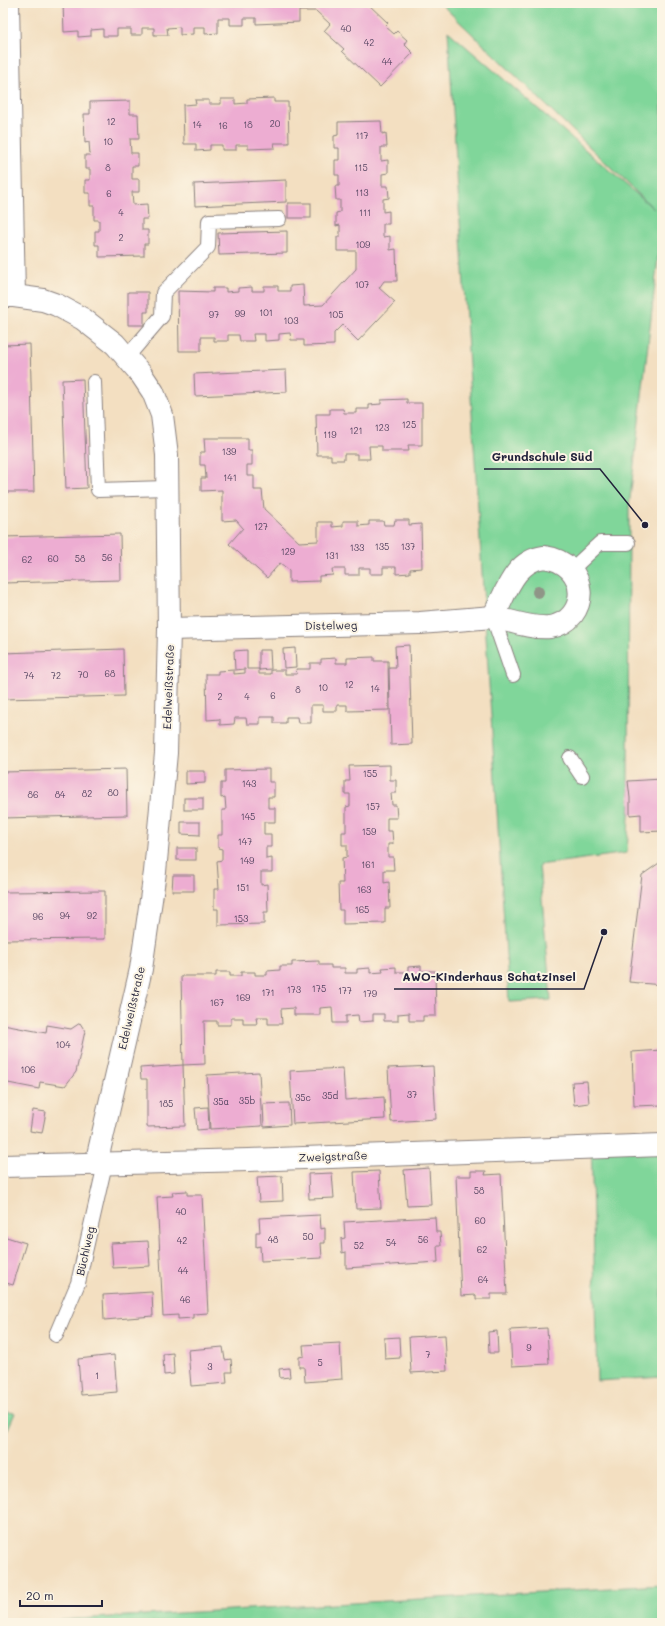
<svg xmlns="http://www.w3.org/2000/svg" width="665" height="1626" viewBox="0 0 665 1626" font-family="Mali,sans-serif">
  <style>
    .green { fill: #80d69a; stroke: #517c6a }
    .building { fill: #edadd2 }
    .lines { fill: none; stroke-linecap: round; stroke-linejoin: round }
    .lane-casing { stroke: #8a807e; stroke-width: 16 }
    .street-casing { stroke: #8a807e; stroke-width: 24 }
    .lane { stroke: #fff; stroke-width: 14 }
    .street { stroke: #fff; stroke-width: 22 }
    .tree { fill: #8f9587 }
    .labels { text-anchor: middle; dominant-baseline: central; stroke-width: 4; stroke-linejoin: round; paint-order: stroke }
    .number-label { font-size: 9px; fill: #554561 }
    .street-label { font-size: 11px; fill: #22223b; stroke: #fcf5e5 }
    .leader { fill: none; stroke: #22223b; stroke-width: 1.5 }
    .callout-dot { fill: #22223b; stroke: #fcf5e5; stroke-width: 1.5 }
    .callout-label { font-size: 12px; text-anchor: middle; font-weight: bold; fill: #22223b; stroke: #fcf5e5; stroke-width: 4; stroke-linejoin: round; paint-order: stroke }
  </style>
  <rect width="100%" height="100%" fill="#fcf5e5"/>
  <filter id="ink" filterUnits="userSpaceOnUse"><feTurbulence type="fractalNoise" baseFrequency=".025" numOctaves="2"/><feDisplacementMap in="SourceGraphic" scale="8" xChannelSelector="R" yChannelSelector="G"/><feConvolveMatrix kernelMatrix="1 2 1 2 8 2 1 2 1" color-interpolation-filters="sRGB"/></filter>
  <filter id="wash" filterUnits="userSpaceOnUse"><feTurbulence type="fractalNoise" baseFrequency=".012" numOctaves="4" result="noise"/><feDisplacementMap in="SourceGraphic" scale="16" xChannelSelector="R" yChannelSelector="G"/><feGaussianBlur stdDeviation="0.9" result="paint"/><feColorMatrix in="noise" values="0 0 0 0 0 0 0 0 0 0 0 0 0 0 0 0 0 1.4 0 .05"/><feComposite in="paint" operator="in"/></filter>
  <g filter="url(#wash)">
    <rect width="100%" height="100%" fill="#f3dfc1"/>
    <g class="green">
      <path d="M440,3H662V224L629,507L628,781L630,798L627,853L539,865L551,1000L509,1002L448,31L654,209Z"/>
      <path d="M591,1135H662V1377L597,1381Z"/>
      <path d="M3,1411L15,1413L3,1440Z"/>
      <path d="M662,1585V1623H7Z"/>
    </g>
    <g id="blocks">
      <g class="building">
        <path d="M63,3H367L388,23L385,26L394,34L397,31L407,40L404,44L413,53L380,87L342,51L344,49L324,31L330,24L316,11H299V22L256,24V18H244V25H230V18H218V33L205,34V27H193V34L180,35V27L167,28L168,35H154V28H142V35H131V29H117V36H103V29L91,30V36L78,37V31L64,32Z"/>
        <path d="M274,98V102H288L289,143H274L275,148L248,149V145H236V150H222V145H210V150L196,151V144H184L183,105L196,104L195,100H209V104H221V99H235V104L247,103V99Z"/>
        <path d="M130,101V114H138L139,139H130L131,153H138V166H132V179H139V192H132L133,205L147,204L148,219H142V230H148V244H144V256L99,257V245H95V231H99V220H94V206H90V193H85V180H90V169H85V155H90L89,142L85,143L84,114H90V102Z"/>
        <path d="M381,121L382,134L386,133L387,147H381V161L388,160V173L382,174V186H388L389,198L383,199V212L389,211V224H383V237L390,236V250L396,249L397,281H384L379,288L395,302L358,341L342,325L334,333V345L304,346V340H291L290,333L279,334V340L265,341V334H253L254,341H240L239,335H228V341H214V337H201V351H179L178,291L213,292V288H226V292L238,291V288L252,287V291H264V286H278V291H290V286L303,285L304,306L323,305L356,269V251H337V237H340V225L336,226V213L340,212V200H336L335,186H339V175H335V160H339V148H334V136L338,135V122Z"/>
        <path d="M286,180V202L195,206L194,184Z"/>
        <rect x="288" y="203" width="23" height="15"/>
        <path d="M287,231V253L219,255L218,233Z"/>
        <path d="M128,292H148V312H144V325H128Z"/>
        <path d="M30,344L34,492H3V345Z"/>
        <path d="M286,370L287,392L195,396L194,374Z"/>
        <path d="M83,379L87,488L66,489L62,380Z"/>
        <path d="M407,399V403H422V445H408L409,451H382V446H369L370,459H357V454H344V460H331V455H317L316,414H330V409H343L344,413H356V409H369V405L381,404V400Z"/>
        <path d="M204,438H248V450H252V465H247V476H254V490H262L264,509L299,542L318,541V522H332V527L343,526V521H358V526L369,525V521H383L384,525H394L395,520H409V525L421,524L422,568L410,569V573L396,574V567H383V574H370V568H359V575H345V569H332L333,575L319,576V581L289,582V570L280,563L267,578L229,544L243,528L236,520L222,521V490L201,491V478H206L205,465H200V452H205Z"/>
        <path d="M120,534L121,580L3,583V537Z"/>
        <path d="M409,645L412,744L391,745L389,668H396L395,646Z"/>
        <path d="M295,648L296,667L284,668L283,649Z"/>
        <path d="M123,649L124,696L3,699V653Z"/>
        <path d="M247,650V669H259V674H271V670H285V674H297L296,669H310V663H321V659L336,658V663H347V658L374,657V661H388L389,710L347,711V705H337V711H323V705H311V723H298L297,717H286V723H274V717H260V724H247L246,718H235L234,724L220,725V719L207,720L206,674H218V671L234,670V674L245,673V669L235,670L234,651Z"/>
        <path d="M259,650H270L271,669L259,670Z"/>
        <path d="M390,765V780H396V793H391L392,805H396L397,818H387V831H392L393,844H388V857H393L394,870H384V883L389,882L390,908H385V923L343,924V910H339L338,883H343L342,858L347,857V845H342V832H346V807L350,806V794H345V781H350L349,766Z"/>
        <path d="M126,769L127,815L3,818V772Z"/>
        <path d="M269,769V782H274V797H268V808H275V822H264V834H271V847H266V859L272,858V872H261V885L267,884L268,912H264V924L218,925V909H214V889H219L217,861L222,860V849L218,848V835H222V810H226L225,797L221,798V783H225V770Z"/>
        <path d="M186,771H205V783L186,784Z"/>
        <path d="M662,779V831L641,832V814L630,815V798L628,781Z"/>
        <rect x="184" y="798" width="19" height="12"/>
        <path d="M181,822H200V835L181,834Z"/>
        <rect x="177" y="848" width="19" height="12"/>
        <path d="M662,861V985L629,982L642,875Z"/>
        <path d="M173,875H194V891H172Z"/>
        <path d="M105,891V939L3,940V892Z"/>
        <path d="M319,961V965H331V968H345V973H357V969L370,968V973L383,972L382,968L396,967V972H408V967L421,966V971H435L436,1016H423V1021H409V1013L398,1014V1021H384V1014H373V1021L359,1022L358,1015L346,1016V1023H333L332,1007L320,1008V1015H294V1008L281,1009L282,1024H268V1017H256L257,1024H243V1018H231V1025H217V1021H204L205,1064L183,1065L181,976H216V972H230V976H241V972H255V975H267V971L280,970V966H292V962Z"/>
        <path d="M80,1023L85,1031L76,1072L65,1086L40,1082L39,1089L3,1082V1025L46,1033L47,1025L71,1029Z"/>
        <path d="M662,1050V1105L634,1106L632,1052Z"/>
        <path d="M183,1065L185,1126L147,1127V1079H141L140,1068Z"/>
        <path d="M433,1066L436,1119L391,1122L388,1068Z"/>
        <path d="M343,1068L345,1100L384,1097L385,1119L293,1124L290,1071Z"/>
        <path d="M259,1072L262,1126L210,1129L207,1075Z"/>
        <path d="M587,1081L589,1103L574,1105L572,1082Z"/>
        <path d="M289,1103L290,1125L264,1127L263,1104Z"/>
        <path d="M208,1107L209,1129L197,1130L195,1108Z"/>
        <path d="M33,1110L46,1112L42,1133L30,1131Z"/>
        <path d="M429,1168L431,1205L407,1206L404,1170Z"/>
        <path d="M379,1171L381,1208L356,1209L354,1172Z"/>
        <path d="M471,1171H486L485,1175L501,1174L507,1294H491V1299H476V1295L461,1296L456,1176H471Z"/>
        <path d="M332,1173L334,1198L309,1199L308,1174Z"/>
        <path d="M282,1176L283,1201L259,1202L257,1177Z"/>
        <path d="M187,1191V1195H202L208,1313L193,1314V1318L178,1319V1315L163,1316L157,1197L173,1196L172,1192Z"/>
        <path d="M320,1215L321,1229L325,1228V1243H321L322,1258L261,1261L260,1246L256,1247V1232H260L259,1218Z"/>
        <path d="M435,1217L436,1232H440L441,1246H437L438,1262L346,1268V1252L342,1253L341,1239L345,1238L344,1222Z"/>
        <path d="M3,1236L26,1243L13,1285L3,1282Z"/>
        <path d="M148,1241L150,1266L113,1268L111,1243Z"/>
        <path d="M152,1292L153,1316L104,1320L103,1295Z"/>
        <path d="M547,1328L549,1364L512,1366L510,1330Z"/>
        <path d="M497,1331L498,1353H489L488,1332Z"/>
        <path d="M445,1335L447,1371L411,1373L409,1337Z"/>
        <path d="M399,1337L400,1358L385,1359L384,1338Z"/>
        <path d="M340,1343L342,1379L305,1382L304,1367H299V1357L304,1356L303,1345Z"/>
        <path d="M223,1347L225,1360L231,1359L232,1372H226L227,1383L191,1386L188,1350Z"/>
        <path d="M173,1353L174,1374L164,1375L163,1354Z"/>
        <path d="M114,1355L117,1392L81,1395L78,1359Z"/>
        <path d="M289,1368L290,1377L280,1378L279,1369Z"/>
      </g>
    </g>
  </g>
  <g filter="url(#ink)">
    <use href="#blocks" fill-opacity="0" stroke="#8a807e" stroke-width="1"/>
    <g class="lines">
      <g class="lane-casing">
        <g id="lane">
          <path d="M127,357L162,316L163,293L208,247L209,221L279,219"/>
          <path d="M94,382L98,490L167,488"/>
          <path d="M571,570L600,543H628"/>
          <path d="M493,617L513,675"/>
          <path d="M570,758L582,776"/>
          <path d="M56,1335L78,1283L105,1164"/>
        </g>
      </g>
      <g class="street-casing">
        <g id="street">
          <path d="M8,3L14,296"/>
          <path d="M3,296H14L43,300L57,305L83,319L115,344L141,374L153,392L162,415L167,455L169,629L166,753L155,872L141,969L96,1164"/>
          <path d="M544,557C591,563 590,621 550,627C534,629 510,621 493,617C506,593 514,561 544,557Z"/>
          <path d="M169,629L420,623L493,617"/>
          <path d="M3,1166L249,1160L662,1145"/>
        </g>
      </g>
      <use href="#lane" class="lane"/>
      <use href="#street" class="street"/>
    </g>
    <circle class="tree" cx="538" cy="592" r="6"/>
  </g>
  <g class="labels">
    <g class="number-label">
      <text x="346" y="28">40</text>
      <text x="369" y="42">42</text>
      <text x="387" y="61">44</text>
      <text x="111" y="121">12</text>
      <text x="275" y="123">20</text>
      <text x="197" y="124">14</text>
      <text x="248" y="124">18</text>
      <text x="223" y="125">16</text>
      <text x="362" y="135">117</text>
      <text x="108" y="141">10</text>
      <text x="108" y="167">8</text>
      <text x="361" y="167">115</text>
      <text x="362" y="192">113</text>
      <text x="109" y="193">6</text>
      <text x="121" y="212">4</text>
      <text x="365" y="212">111</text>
      <text x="121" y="237">2</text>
      <text x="363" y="244">109</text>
      <text x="362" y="284">107</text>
      <text x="266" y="312">101</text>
      <text x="240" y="313">99</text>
      <text x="214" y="314">97</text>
      <text x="336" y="314">105</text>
      <text x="291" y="320">103</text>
      <text x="409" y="424">125</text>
      <text x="382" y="427">123</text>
      <text x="356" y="430">121</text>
      <text x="330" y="434">119</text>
      <text x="229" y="451">139</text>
      <text x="230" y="477">141</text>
      <text x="261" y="526">127</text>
      <text x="382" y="546">135</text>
      <text x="408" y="546">137</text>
      <text x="357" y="547">133</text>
      <text x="288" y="551">129</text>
      <text x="332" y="555">131</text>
      <text x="107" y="557">56</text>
      <text x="53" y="558">60</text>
      <text x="80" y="558">58</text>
      <text x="27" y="559">62</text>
      <text x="110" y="673">68</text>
      <text x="83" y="674">70</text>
      <text x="29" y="675">74</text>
      <text x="56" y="675">72</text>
      <text x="349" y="684">12</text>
      <text x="323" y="687">10</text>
      <text x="375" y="688">14</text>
      <text x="298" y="689">8</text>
      <text x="273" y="695">6</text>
      <text x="220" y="696">2</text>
      <text x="247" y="696">4</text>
      <text x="370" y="773">155</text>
      <text x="249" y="783">143</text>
      <text x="113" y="792">80</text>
      <text x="87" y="793">82</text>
      <text x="33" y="794">86</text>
      <text x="60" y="794">84</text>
      <text x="373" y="806">157</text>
      <text x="248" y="816">145</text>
      <text x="369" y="831">159</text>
      <text x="245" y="841">147</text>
      <text x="247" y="860">149</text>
      <text x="368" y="864">161</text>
      <text x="243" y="887">151</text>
      <text x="364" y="889">163</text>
      <text x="362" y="909">165</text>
      <text x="65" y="915">94</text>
      <text x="92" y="915">92</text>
      <text x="38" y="916">96</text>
      <text x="241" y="918">153</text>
      <text x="319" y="988">175</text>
      <text x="294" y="989">173</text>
      <text x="345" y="990">177</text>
      <text x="268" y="992">171</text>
      <text x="370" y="993">179</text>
      <text x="243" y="997">169</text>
      <text x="217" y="1002">167</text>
      <text x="63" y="1044">104</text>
      <text x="28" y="1069">106</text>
      <text x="412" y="1094">37</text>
      <text x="330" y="1095">35d</text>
      <text x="303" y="1097">35c</text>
      <text x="247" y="1100">35b</text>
      <text x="221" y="1101">35a</text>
      <text x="166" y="1103">185</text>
      <text x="479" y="1190">58</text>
      <text x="181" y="1211">40</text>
      <text x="480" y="1220">60</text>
      <text x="308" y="1236">50</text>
      <text x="273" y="1239">48</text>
      <text x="423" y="1239">56</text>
      <text x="182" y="1240">42</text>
      <text x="391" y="1242">54</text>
      <text x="359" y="1245">52</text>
      <text x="482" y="1249">62</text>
      <text x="183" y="1270">44</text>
      <text x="483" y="1279">64</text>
      <text x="185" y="1299">46</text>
      <text x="529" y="1347">9</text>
      <text x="428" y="1354">7</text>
      <text x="320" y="1362">5</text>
      <text x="210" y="1366">3</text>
      <text x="97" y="1375">1</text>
    </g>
    <g class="street-label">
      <text transform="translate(331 625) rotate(-1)">Distelweg</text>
      <text transform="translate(168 687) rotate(-88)">Edelweißstraße</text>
      <text transform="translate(131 1008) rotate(-77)">Edelweißstraße</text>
      <text transform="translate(333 1156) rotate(-2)">Zweigstraße</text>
      <text transform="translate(85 1251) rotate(-77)">Büchlweg</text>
    </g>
  </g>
  <path class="leader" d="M645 525L600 469H484M604 932L584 989H394"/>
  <g class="callout-dot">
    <circle cx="645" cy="525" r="4"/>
    <circle cx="604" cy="932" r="4"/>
  </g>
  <g class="callout-label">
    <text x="542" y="461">Grundschule Süd</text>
    <text x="489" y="981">AWO-Kinderhaus Schatzinsel</text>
  </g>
  <rect width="665" height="1626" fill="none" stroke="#fcf5e5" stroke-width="16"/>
  <path d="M20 1600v6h82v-6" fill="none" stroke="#22223b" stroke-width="2"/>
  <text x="26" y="1600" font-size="12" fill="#22223b" stroke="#fcf5e5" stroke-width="3" paint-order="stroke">20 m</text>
</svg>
